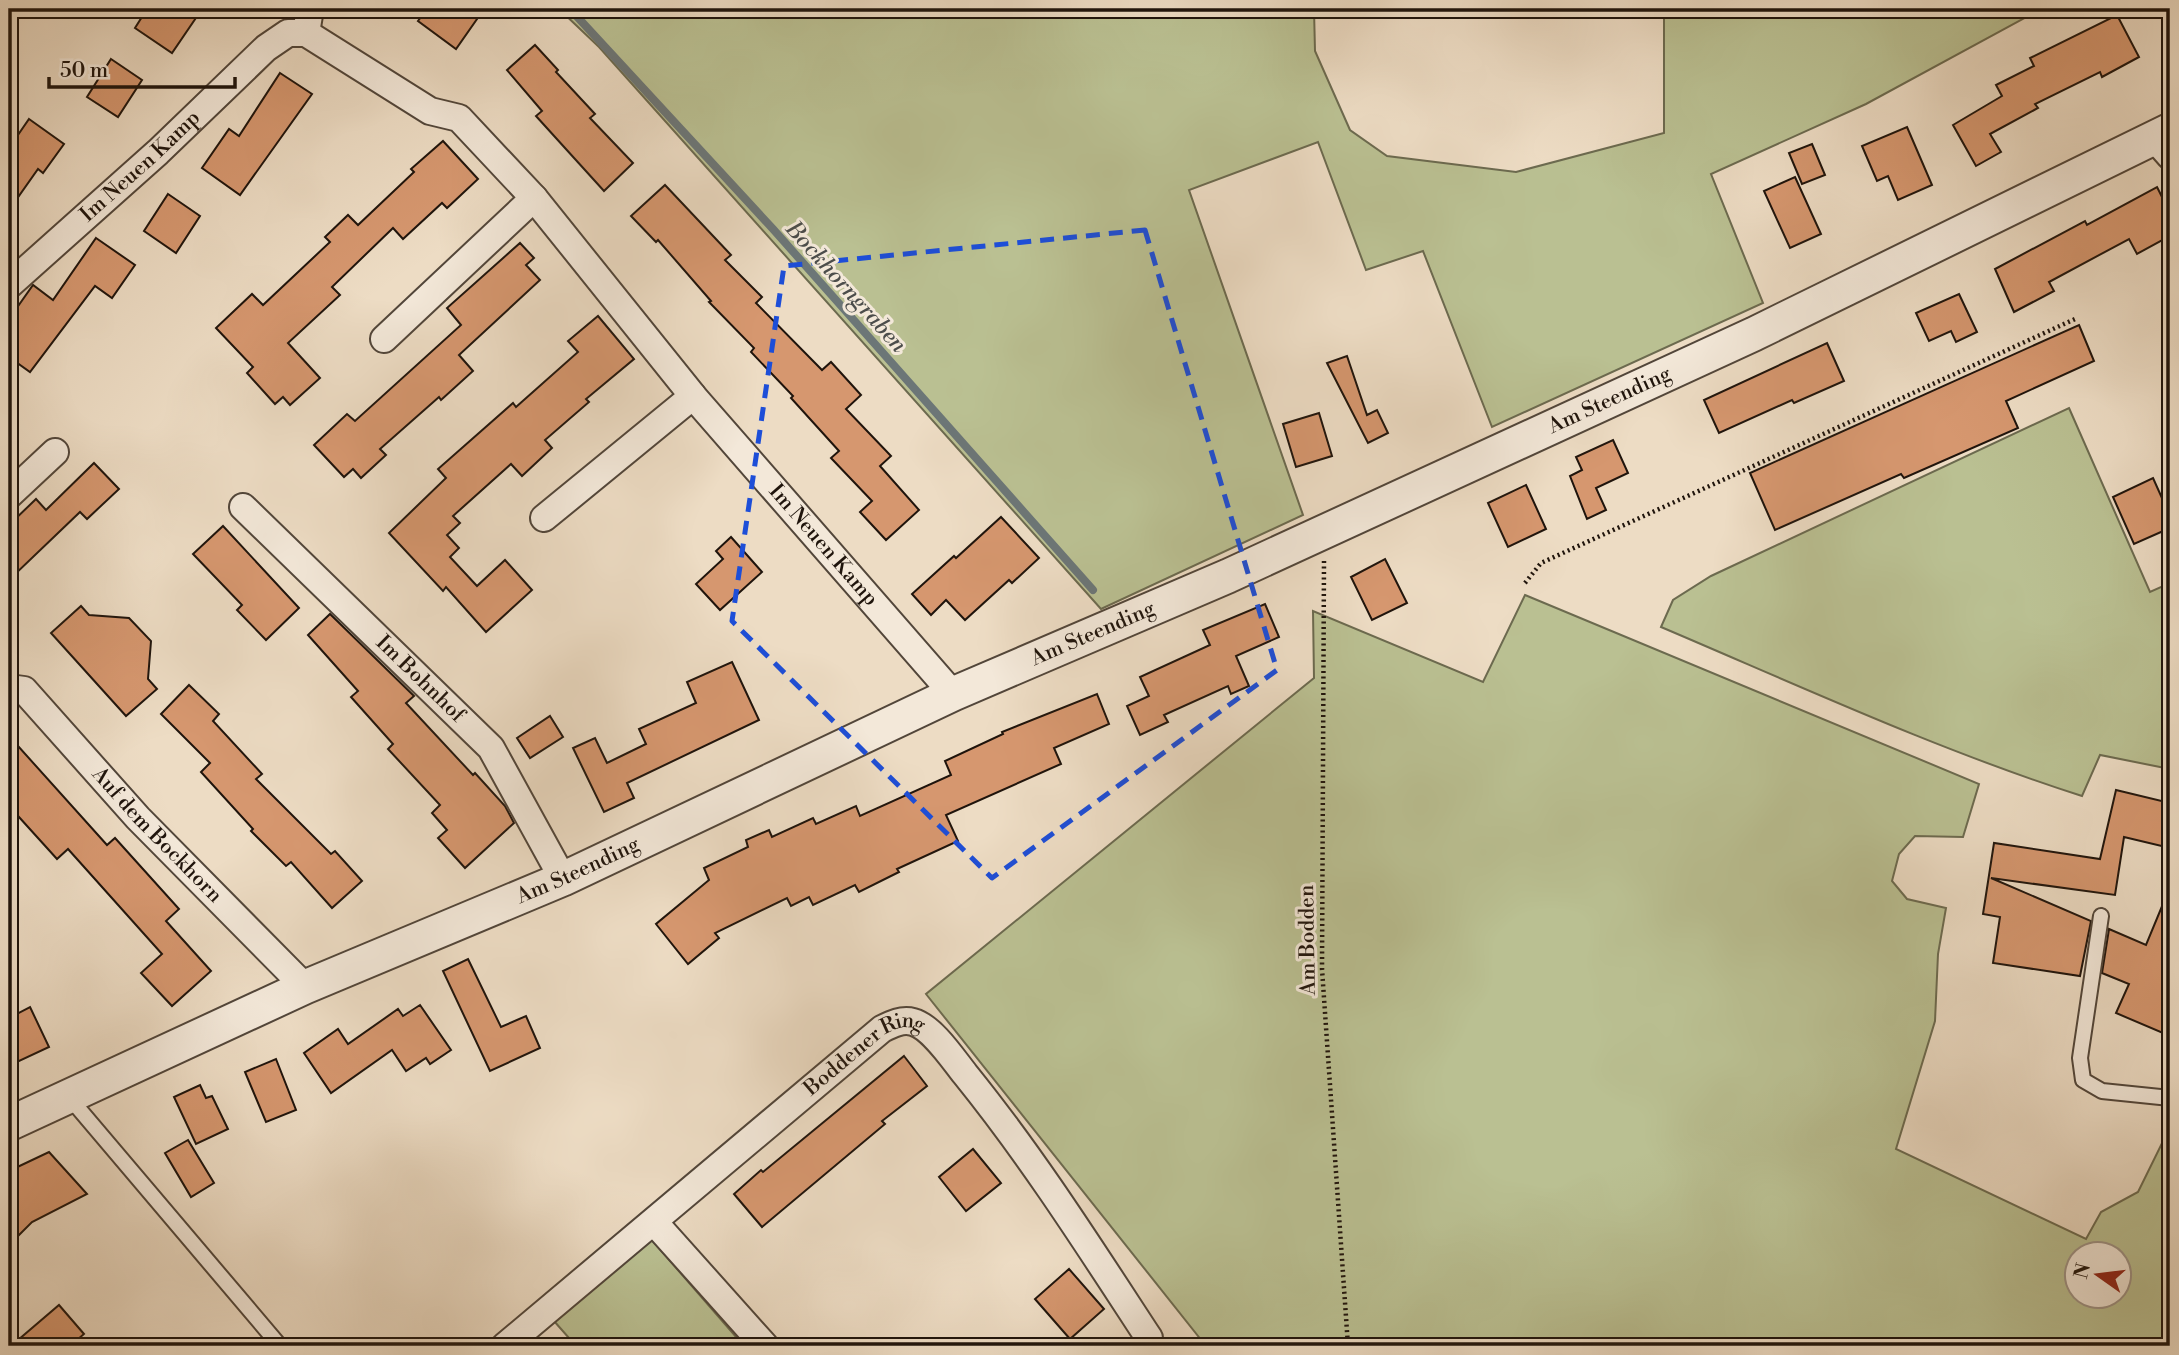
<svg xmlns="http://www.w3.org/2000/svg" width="2179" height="1355" viewBox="0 0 2179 1355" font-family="'Libre Bodoni',serif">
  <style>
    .green { fill: #bac092; stroke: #6c6a4f; stroke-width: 2; fill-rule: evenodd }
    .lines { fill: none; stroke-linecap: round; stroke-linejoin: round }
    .stream { stroke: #6c7677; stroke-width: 8 }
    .building { fill: #d6976f; stroke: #1f140c; stroke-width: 2 }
    .service-casing { stroke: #52463a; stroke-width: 18 }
    .minor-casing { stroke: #52463a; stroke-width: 30 }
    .tertiary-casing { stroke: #52463a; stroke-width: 37 }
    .path { stroke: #1f140c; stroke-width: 4.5; stroke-dasharray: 2 3.5; stroke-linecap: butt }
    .service { stroke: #f3e8d9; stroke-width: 14 }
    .minor { stroke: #f3e8d9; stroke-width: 26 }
    .tertiary { stroke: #f3e8d9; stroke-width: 33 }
    .marked { fill: none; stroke: #1d4ed8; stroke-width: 5; stroke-dasharray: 14 9; stroke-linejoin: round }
    .labels { text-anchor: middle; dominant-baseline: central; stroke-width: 6; stroke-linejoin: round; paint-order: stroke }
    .street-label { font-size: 21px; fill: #1f140c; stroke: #f3e8d9 }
    .water-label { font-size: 23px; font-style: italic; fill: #4c4d4b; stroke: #f3e8d9 }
  </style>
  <rect width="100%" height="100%" fill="#eddcc4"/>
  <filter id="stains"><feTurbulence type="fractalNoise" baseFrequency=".00286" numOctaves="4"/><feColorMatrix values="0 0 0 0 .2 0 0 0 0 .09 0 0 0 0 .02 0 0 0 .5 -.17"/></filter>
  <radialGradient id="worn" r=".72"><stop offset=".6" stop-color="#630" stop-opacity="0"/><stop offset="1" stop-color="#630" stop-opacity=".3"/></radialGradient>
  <g class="green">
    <path d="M559,9H1314L1315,51L1350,130L1387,156L1516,172L1664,133V9H2041L1866,104L1711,174L1763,303L1492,427L1423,251L1366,270L1318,142L1189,190L1303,515L1101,609L599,47Z"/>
    <path d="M2069,408L2150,592L2170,583V769L2100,755L2082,796C1938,750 1800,686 1661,627L1673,600L1711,576Z"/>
    <path d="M1525,595L1979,784L1963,837L1915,836L1899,854L1892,881L1907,899L1946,908L1938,954L1935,1021L1896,1149L2086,1239L2101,1212L2138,1192L2170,1127V1346H1206L926,994L1314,678L1313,611L1483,682ZM2078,1254H2120V1296H2078Z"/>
    <path d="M651,1239L744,1346H576L554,1321Z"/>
  </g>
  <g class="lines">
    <path class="stream" d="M570,9L773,229L1093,590"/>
  </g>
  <g class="building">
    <path d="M147,9H202L172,53L135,28Z"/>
    <path d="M427,9H484L456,49L418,21Z"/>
    <path d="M2117,15L2139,57L2102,77L2100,72L2035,104L2038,108L1990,134L2001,152L1976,166L1953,125L2002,96L1996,85L2034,66L2030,58Z"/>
    <path d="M535,45L558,70L556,72L595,114L590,118L633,163L604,191L536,116L542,111L507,70Z"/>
    <path d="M111,59L142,80L118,117L87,97Z"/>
    <path d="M280,73L312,94L240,195L202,168L229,129L239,136Z"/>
    <path d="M29,119L64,144L43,173L38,169L9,210V148Z"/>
    <path d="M1907,127L1932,185L1898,200L1888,176L1877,181L1862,146Z"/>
    <path d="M443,141L478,179L447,208L442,203L403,239L393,228L332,287L340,295L288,343L320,378L290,405L283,397L275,404L247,373L253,367L216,328L252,294L263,305L330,242L325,237L348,215L358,225L414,172L411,169Z"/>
    <path d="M1812,144L1825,175L1802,184L1789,153Z"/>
    <path d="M1795,177L1821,234L1790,248L1764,191Z"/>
    <path d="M665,185L731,255L725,260L762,297L756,303L822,370L831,362L861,395L846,409L891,456L880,466L919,510L886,540L860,512L872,501L831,458L839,451L791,398L793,396L751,352L754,348L709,302L711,301L658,240L656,242L631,216Z"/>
    <path d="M2157,187L2170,213V236L2137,254L2129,239L2049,282L2054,291L2014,312L1995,269L2085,221L2087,225Z"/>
    <path d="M168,194L200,216L176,253L144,231Z"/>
    <path d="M96,238L135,265L112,298L95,286L30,372L9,357V319L33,285L53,300Z"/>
    <path d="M520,243L534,258L526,265L540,280L459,355L473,371L441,400L439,397L380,449L386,455L361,478L353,469L344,477L314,445L347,414L355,421L461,325L447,308Z"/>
    <path d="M1959,294L1977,332L1956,342L1951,331L1929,341L1916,313Z"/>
    <path d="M598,316L634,359L586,399L589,402L545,440L552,448L522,476L511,464L453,516L460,523L447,535L459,548L450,557L477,586L505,560L532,590L486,632L446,587L443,591L389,533L446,478L438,469L513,403L516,407L578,352L568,341Z"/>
    <path d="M2079,325L2094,361L2006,401L2018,428L1904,478L1901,474L1775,530L1750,473Z"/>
    <path d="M1827,343L1844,381L1794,403L1792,400L1719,433L1704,400Z"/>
    <path d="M1347,356L1367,415L1377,410L1388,433L1368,443L1327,363Z"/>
    <path d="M1319,413L1332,456L1296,467L1283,424Z"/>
    <path d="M1613,440L1628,473L1596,488L1606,510L1587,519L1570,476L1582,470L1576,457Z"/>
    <path d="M94,463L119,489L87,519L80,512L9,580V525L36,499L46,510Z"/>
    <path d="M2153,478L2170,516V528L2134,544L2113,497Z"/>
    <path d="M1526,485L1546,529L1508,547L1488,503Z"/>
    <path d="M1001,517L1039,558L1012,583L1009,580L965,620L946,600L931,615L912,594L954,556L956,558Z"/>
    <path d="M223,526L299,608L266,640L237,610L242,605L193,554Z"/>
    <path d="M731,537L762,572L720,610L696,584L723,559L716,551Z"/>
    <path d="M1385,559L1407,603L1372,620L1351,577Z"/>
    <path d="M1265,604L1279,637L1236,656L1249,686L1231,694L1228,686L1164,715L1168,722L1140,735L1127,706L1149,696L1140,677L1210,645L1203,630Z"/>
    <path d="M81,606L89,615L129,618L151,641L148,679L157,689L126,716L51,633Z"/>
    <path d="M330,614L414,696L406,703L473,775L475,773L505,806L514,823L465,868L438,838L447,830L432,813L440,805L388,749L393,744L351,697L358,691L308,635Z"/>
    <path d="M732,662L759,720L627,783L634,798L604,812L573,748L595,738L607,763L646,744L639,729L696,703L687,682Z"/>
    <path d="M189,685L219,714L213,721L262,774L256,779L331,854L335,851L362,881L332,908L291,862L286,866L251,831L253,829L201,772L210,763L161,714Z"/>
    <path d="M1097,694L1109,724L1054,748L1061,764L946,815L958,841L897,869L899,872L859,892L855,885L813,905L809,897L791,906L787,898L715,933L719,938L688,964L656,924L709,880L704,868L748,847L746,840L769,830L772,837L813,818L816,824L856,806L860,816L951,775L945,761L1003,734L1002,732Z"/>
    <path d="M550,716L563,737L530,758L517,738Z"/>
    <path d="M9,736L107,845L115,838L179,909L166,921L211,971L172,1006L141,973L162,954L68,849L57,859L9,806Z"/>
    <path d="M2116,790L2170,803V848L2124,837L2115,895L1991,878L2091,921L2080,976L1993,963L2000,917L1983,914L1994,843L2100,859Z"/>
    <path d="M2170,887V1036L2116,1013L2129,984L2102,973L2109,929L2146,945Z"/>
    <path d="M468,959L501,1027L526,1016L540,1048L490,1071L443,971Z"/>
    <path d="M420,1005L451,1050L430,1064L426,1058L406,1071L392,1050L331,1093L304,1053L338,1029L348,1044L398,1009L403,1016Z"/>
    <path d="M30,1007L49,1047L17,1062L9,1045V1018Z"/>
    <path d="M904,1056L927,1086L882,1121L885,1124L762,1227L734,1194L761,1170L763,1172Z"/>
    <path d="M276,1059L296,1110L266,1122L245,1072Z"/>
    <path d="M200,1085L206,1098L212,1096L228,1129L196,1144L174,1097Z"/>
    <path d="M188,1140L214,1183L191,1197L165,1153Z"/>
    <path d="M973,1149L1001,1183L966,1211L939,1177Z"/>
    <path d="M49,1152L87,1194L32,1222L9,1245V1171Z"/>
    <path d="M1069,1269L1104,1309L1070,1339L1035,1299Z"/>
    <path d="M59,1305L84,1334L70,1346H11Z"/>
  </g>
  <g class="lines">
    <g class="service-casing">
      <g id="service">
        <path d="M2101,916L2080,1058L2083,1080L2102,1091L2170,1098"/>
        <path d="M68,1096L280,1346"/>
      </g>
    </g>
    <g class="minor-casing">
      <g id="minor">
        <path id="s1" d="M306,33L430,111L459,118L534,198L693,396L953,694"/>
        <path d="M2155,139L2170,156"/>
        <path id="s2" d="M9,285L158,152L266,48L288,33H306L310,9"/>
        <path d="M384,339L534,198"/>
        <path d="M9,495L55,452"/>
        <path id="s3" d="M243,507L491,748L563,879"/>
        <path d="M544,518L693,396"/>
        <path id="s4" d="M9,688L24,690L138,818L305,987"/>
        <path d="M654,1222L765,1346"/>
        <path id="s5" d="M505,1346L882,1029C892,1024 902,1019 913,1022C932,1027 953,1059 965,1074C1033,1158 1090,1248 1149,1338L1148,1346"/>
      </g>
    </g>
    <g class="tertiary-casing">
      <g id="tertiary">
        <path id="s6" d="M9,1124L305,987L563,879L953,694L1228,576L1754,334L2170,130"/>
      </g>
    </g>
    <g class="path">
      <path d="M1324,561L1322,969L1348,1346"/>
      <path d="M1525,583L1541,563L2075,319"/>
    </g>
    <use href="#service" class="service"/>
    <use href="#minor" class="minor"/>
    <use href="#tertiary" class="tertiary"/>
  </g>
  <path class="marked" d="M1145,230L1277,670L992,878L732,621L784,266Z"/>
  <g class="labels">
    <g class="street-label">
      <text stroke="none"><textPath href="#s2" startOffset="177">Im Neuen Kamp</textPath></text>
      <text stroke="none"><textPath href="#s6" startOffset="1757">Am Steending</textPath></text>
      <text stroke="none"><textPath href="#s1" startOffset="738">Im Neuen Kamp</textPath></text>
      <text stroke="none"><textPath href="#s6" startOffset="1190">Am Steending</textPath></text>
      <text stroke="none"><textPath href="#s3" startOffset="247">Im Bohnhof</textPath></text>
      <text stroke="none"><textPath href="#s4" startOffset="212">Auf dem Bockhorn</textPath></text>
      <text stroke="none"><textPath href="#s6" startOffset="623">Am Steending</textPath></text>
      <text transform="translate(1308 940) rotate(-91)">Am Bodden</text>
      <text stroke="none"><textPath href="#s5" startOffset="466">Boddener Ring</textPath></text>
    </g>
    <g class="water-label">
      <text transform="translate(846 287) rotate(48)">Bockhorngraben</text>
    </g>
  </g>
  <rect width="2179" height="1355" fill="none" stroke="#eddcc4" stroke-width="35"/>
  <rect x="10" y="10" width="2158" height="1334" fill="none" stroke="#1f140c" stroke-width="3.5"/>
  <rect x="18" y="18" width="2144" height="1320" fill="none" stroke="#1f140c" stroke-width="2"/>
  <g transform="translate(2098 1275) rotate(284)"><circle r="33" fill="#f3e8d9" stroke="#9e9387" stroke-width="2"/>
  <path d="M0-5L12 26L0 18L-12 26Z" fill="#8f2418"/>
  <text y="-10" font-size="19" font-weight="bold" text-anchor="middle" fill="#1f140c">N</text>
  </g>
  <path d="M49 77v10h186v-10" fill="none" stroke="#1f140c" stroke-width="3.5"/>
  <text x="60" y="77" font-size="21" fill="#1f140c" stroke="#f3e8d9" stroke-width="5" paint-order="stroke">50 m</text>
  <rect width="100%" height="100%" filter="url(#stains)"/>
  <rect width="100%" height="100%" fill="url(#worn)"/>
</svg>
